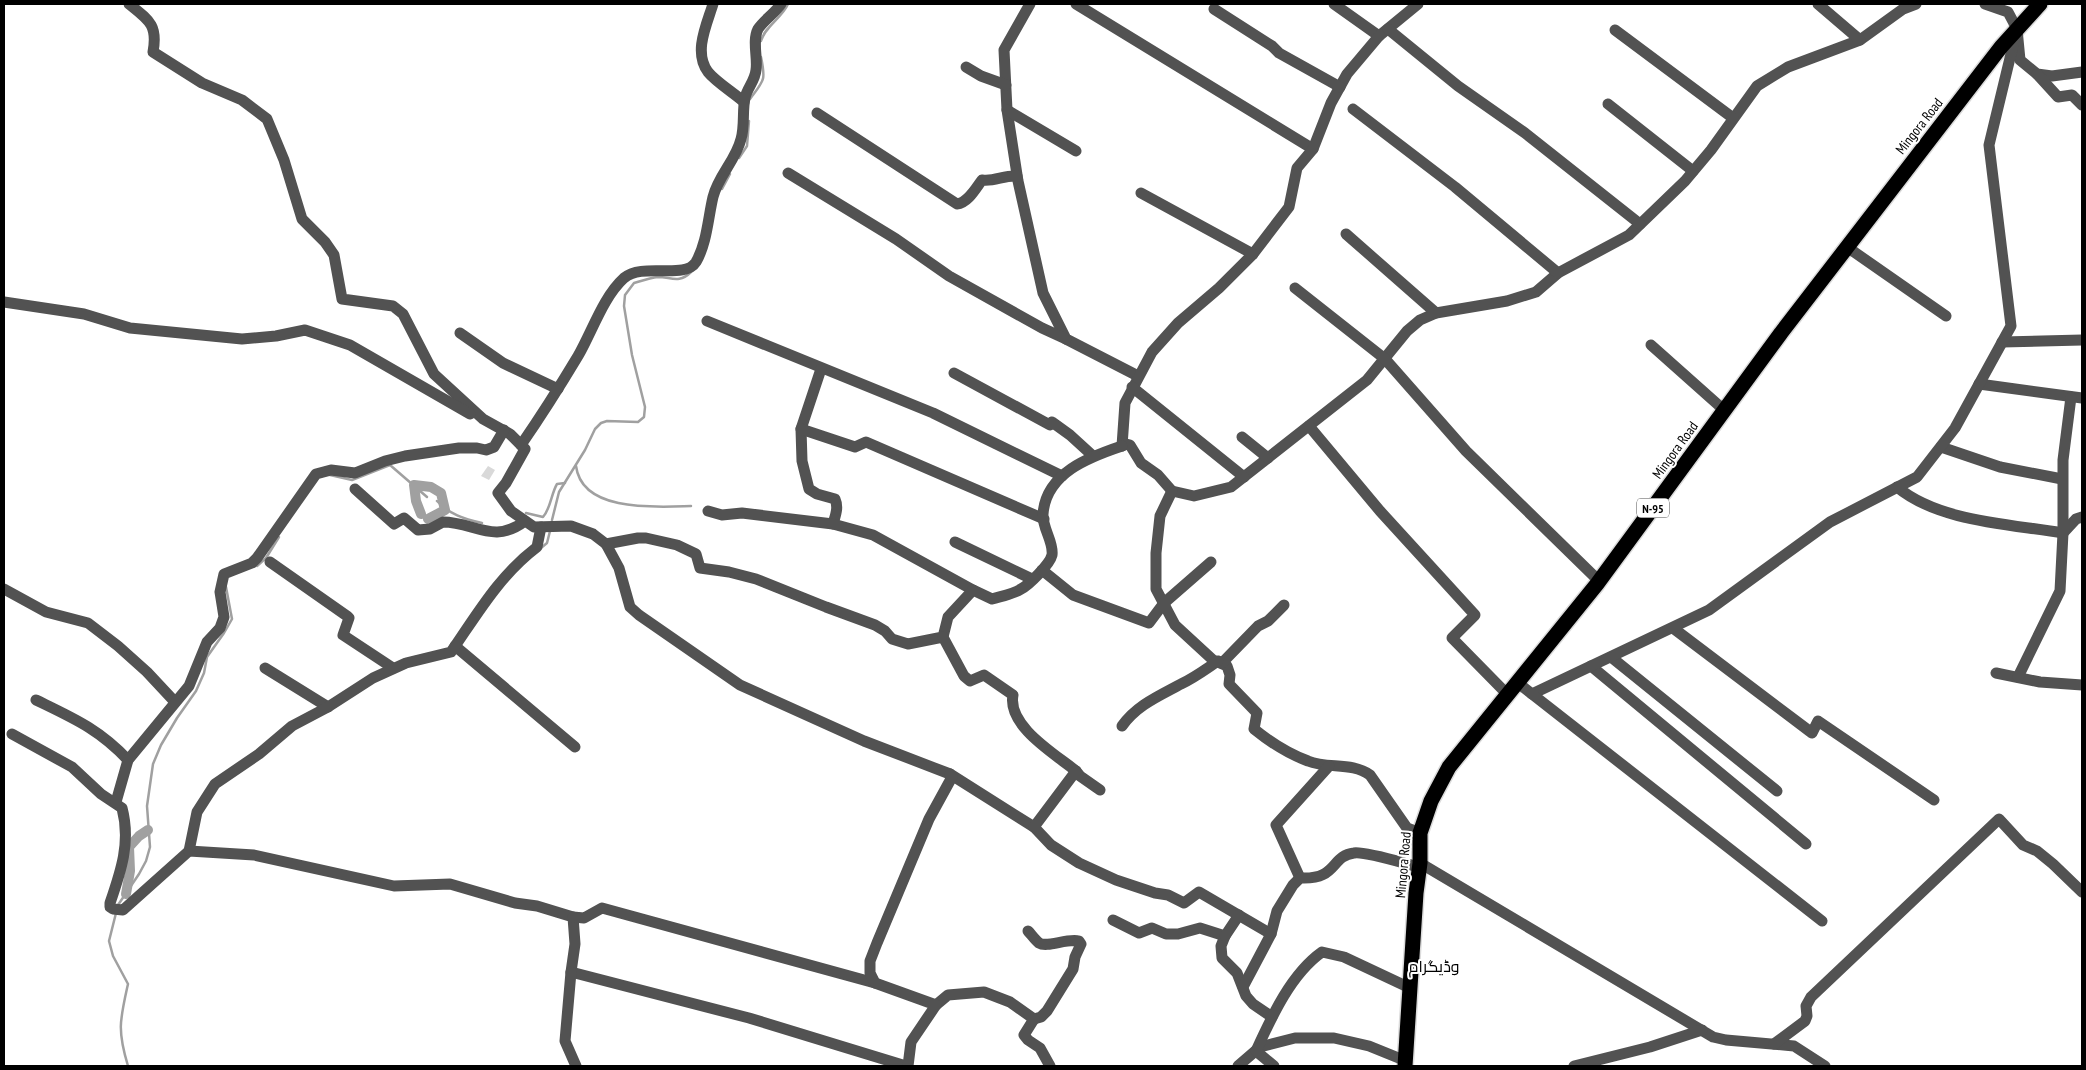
<svg xmlns="http://www.w3.org/2000/svg" width="2086" height="1070" viewBox="0 0 2086 1070" font-family="'PT Sans Narrow',Cairo,sans-serif">
  <style>
    .green { fill: #d9d9d9 }
    .lines { fill: none; stroke-linecap: round; stroke-linejoin: round }
    .stream { stroke: #a0a0a0; stroke-width: 2.5 }
    .canal { stroke: #a0a0a0; stroke-width: 10 }
    .highway-casing { stroke: #dbdbdb; stroke-width: 18 }
    .minor { stroke: #525252; stroke-width: 11 }
    .highway { stroke: #000; stroke-width: 15 }
    .labels { text-anchor: middle; dominant-baseline: central; stroke-width: 4; stroke-linejoin: round; paint-order: stroke }
    .shield { fill: #fff; stroke: #4c4c4c; stroke-width: 1 }
    .shield-label { font-size: 12px; font-weight: bold; fill: #000 }
    .street-label { font-size: 14px; fill: #000; stroke: #fff }
    .quarter-label { font-size: 16px; fill: #000; stroke: #fff }
  </style>
  <rect width="100%" height="100%" fill="#fff"/>
  <path class="green" d="M488,466L495,470L489,480L481,476Z"/>
  <g class="lines">
    <g class="stream">
      <path d="M761,41C765,26 782,18 788,4"/>
      <path d="M750,99C764,80 766,81 761,57"/>
      <path d="M739,158L747,146L749,121"/>
      <path d="M722,189L730,174"/>
      <path d="M576,466C582,513 657,507 691,506"/>
      <path d="M330,475L352,480L390,465L427,497"/>
      <path d="M437,501C449,514 464,519 482,523"/>
      <path d="M526,513L543,517C551,508 551,494 557,484L565,483"/>
      <path d="M552,520L559,492L585,450L595,429L601,423L607,421L638,422L644,417L645,407L632,355L624,306L625,295L634,283C641,281 650,278 658,277C671,277 679,284 691,272"/>
      <path d="M541,548L547,543L550,531"/>
      <path d="M257,566L266,558L279,537"/>
      <path d="M118,905L139,874L146,861L150,847L147,806L153,764L161,745L177,718L196,691L204,673L207,657L224,633L232,619L226,587"/>
      <path d="M116,913L109,941L113,956L128,984C120,1020 117,1030 128,1066"/>
    </g>
    <g class="canal">
      <path d="M421,514L416,501L414,485L431,487L441,493L445,510L428,519"/>
      <path d="M126,894L130,871L129,847L139,836L148,830"/>
    </g>
    <g class="highway-casing">
      <path id="highway" d="M1405,1066L1416,893L1420,863V833L1431,801L1449,767L1597,584L1781,333L2001,47L2040,4"/>
    </g>
    <g class="minor">
      <path d="M129,4C149,20 158,25 153,52L202,83L242,100L267,119L284,160L302,219L325,242L334,255L342,299L393,306L403,314L434,374L483,419L510,434L525,449L506,483L498,493L511,511L534,527L571,526L593,534L606,544L619,568L630,607L639,615L740,685L864,741L950,774L1034,827L1051,845L1079,863L1116,880L1155,893L1168,895L1184,903L1199,892L1271,934"/>
      <path d="M713,4C707,24 693,52 708,72C716,82 734,93 744,102"/>
      <path d="M1030,4L1004,50L1007,110L1018,181L1043,293L1066,339L1138,376"/>
      <path d="M1076,4L1313,149"/>
      <path d="M1334,4L1379,36"/>
      <path d="M1418,4L1379,36L1347,74L1331,103L1313,149L1297,168L1289,207L1253,254L1219,288L1178,323L1152,352L1125,403L1122,446L1126,444L1130,445L1141,463L1158,475L1172,491L1194,496L1231,487L1367,380L1407,331L1420,320L1436,313L1507,301L1536,292L1558,273L1629,235L1685,181L1711,150L1757,86L1788,67L1860,40L1903,9L1916,4"/>
      <path d="M1818,4L1860,40"/>
      <path d="M1985,4L2008,12L2017,29L2020,60L2037,74L2052,76L2082,72"/>
      <path d="M1214,9L1272,46L1279,53L1340,87"/>
      <path d="M1388,29L1458,86L1525,133L1640,224"/>
      <path d="M1615,30L1733,118"/>
      <path d="M966,67L981,76L1006,85"/>
      <path d="M2037,74L2058,97L2072,95L2082,105"/>
      <path d="M1608,104L1693,171"/>
      <path d="M1353,109L1455,187L1558,273"/>
      <path d="M1007,110L1076,151"/>
      <path d="M817,113L957,204C968,203 976,188 982,180C994,182 1004,175 1017,176"/>
      <path d="M788,173L896,239L949,276L1042,328L1066,339"/>
      <path d="M1141,193L1253,254"/>
      <path d="M1346,234L1436,313"/>
      <path d="M1847,247L1946,316"/>
      <path d="M1295,288L1385,359L1466,451L1599,581"/>
      <path d="M4,302L84,314L130,328L242,339L276,336L305,330L350,345L470,414"/>
      <path d="M707,321L933,413L1062,476"/>
      <path d="M460,333L503,363L558,389"/>
      <path d="M2002,342L2082,340"/>
      <path d="M1651,345L1724,410"/>
      <path d="M821,369L801,429L802,461L809,489L817,494L835,499C839,508 835,516 833,524"/>
      <path d="M954,373L1050,425L1052,422L1070,435L1093,456"/>
      <path d="M1979,384L2082,398"/>
      <path d="M1132,387L1244,477"/>
      <path d="M1309,426L1380,511L1475,615L1452,638L1508,695"/>
      <path d="M801,429L855,447L866,442L1044,519"/>
      <path d="M1242,437L1268,458"/>
      <path d="M521,445C541,416 560,386 578,356C592,332 603,297 624,278C643,262 685,280 696,262C707,243 708,218 713,197C718,176 736,160 741,139C745,126 742,111 745,98C747,88 755,81 756,70C758,58 752,41 758,29C764,20 775,13 781,4"/>
      <path d="M1941,447L2000,467L2062,479"/>
      <path d="M1897,487C1939,522 2011,524 2063,533L2076,519L2082,517"/>
      <path d="M355,489L394,524L404,518L418,530L430,529L443,522C474,522 494,545 525,521"/>
      <path d="M1172,491L1160,516L1156,553V589L1175,625L1213,660L1227,666L1230,675L1229,684L1257,713L1254,729C1270,742 1289,754 1308,761C1328,769 1352,762 1370,775L1407,828L1420,833"/>
      <path d="M708,511L722,515L742,513L833,524L873,535L973,590"/>
      <path d="M955,542L1032,579"/>
      <path d="M606,544L638,538H646L677,545L696,554L700,568L729,572L756,579L826,607L875,625L885,631L892,639L908,644L943,637L948,617L973,590L992,599C1002,596 1013,594 1021,589C1029,585 1050,564 1052,555C1054,542 1042,528 1043,514C1046,473 1089,457 1122,446"/>
      <path d="M270,562L347,616L349,618L343,635L393,668"/>
      <path d="M1042,570L1073,595L1149,623L1164,603L1211,562"/>
      <path d="M4,589L46,612L88,623L118,646L147,672L175,702"/>
      <path d="M1673,628L1812,733L1818,721L1934,800"/>
      <path d="M943,637L964,676L970,681L984,675L1013,695C1007,726 1055,754 1076,771L1080,776L1100,790"/>
      <path d="M455,646L575,747"/>
      <path d="M1611,657L1777,791"/>
      <path d="M1222,663L1258,626L1268,621L1284,605"/>
      <path d="M1591,666L1806,844"/>
      <path d="M265,668L328,707"/>
      <path d="M1996,673L2040,682L2082,685"/>
      <path d="M2018,677L2060,591L2063,533V460L2071,397"/>
      <path d="M1518,683L1532,694L1709,610L1830,522L1917,477L1955,428L2011,326L1989,145L2017,29"/>
      <path d="M1532,694L1822,921"/>
      <path d="M36,700C73,718 99,729 128,760"/>
      <path d="M1122,726C1137,705 1159,696 1181,684C1194,678 1206,669 1218,661"/>
      <path d="M12,734L72,767L101,794L122,808C131,842 121,871 110,903V907L113,909L123,910L189,851L254,855L394,886L450,884L515,903L537,906L573,917L575,944L571,972L749,1018L906,1066"/>
      <path d="M116,802L128,760L189,686L207,642L220,628L224,617L220,592L224,574L252,563L257,558L316,474L331,470L355,473L385,461L405,456L459,448H477L486,450L494,447L504,430"/>
      <path d="M1034,827L1076,771"/>
      <path d="M189,851L197,812L215,784L259,754L292,726L328,707L373,678L406,663L451,652C478,613 499,576 537,547L541,527"/>
      <path d="M1420,863L1713,1037L1726,1040L1794,1046L1825,1066"/>
      <path d="M1300,878L1276,825L1329,766"/>
      <path d="M573,917L584,918L602,908L875,983"/>
      <path d="M1113,920L1139,933L1152,928L1166,934H1178L1200,928L1225,936L1221,946L1222,958L1237,973L1246,996L1253,1004L1272,1017"/>
      <path d="M1028,931C1031,934 1035,940 1039,943C1047,948 1067,938 1079,941L1081,944L1075,957L1073,969L1047,1011L1041,1017L1034,1019"/>
      <path d="M1225,936L1239,915"/>
      <path d="M571,972L565,1041L576,1066"/>
      <path d="M1243,987L1271,934L1277,911L1293,885L1300,878C1338,880 1330,856 1354,853C1365,851 1406,864 1419,867"/>
      <path d="M936,1005L948,995L984,992L1010,1002L1034,1019L1024,1035L1028,1040L1040,1048L1050,1066"/>
      <path d="M1774,1044L1805,1021L1807,1016L1806,1006L1811,997L1999,819L2023,845L2037,851L2053,864L2082,892"/>
      <path d="M908,1066L911,1042L936,1005L875,983L870,973V961L877,943L929,819L952,777L950,774"/>
      <path d="M1238,1066L1260,1047L1295,1038H1334L1369,1046L1406,1061"/>
      <path d="M1274,1066L1256,1051C1272,1016 1291,974 1322,952L1344,957L1410,988"/>
      <path d="M1574,1066L1650,1047L1702,1030"/>
    </g>
    <use href="#highway" class="highway"/>
  </g>
  <g class="labels">
    <rect class="shield" x="1637" y="498.5" width="32" height="19" rx="4"/>
    <g class="shield-label">
      <text x="1653" y="508">N-95</text>
    </g>
    <g class="street-label">
      <text transform="translate(1919 126) rotate(-52)">Mingora Road</text>
      <text transform="translate(1675 450) rotate(-54)">Mingora Road</text>
      <text transform="translate(1403 865) rotate(-85)">Mingora Road</text>
    </g>
    <g class="quarter-label">
      <text x="1434" y="966">وڈیگرام</text>
    </g>
  </g>
  <rect width="2086" height="1070" fill="none" stroke="#000000" stroke-width="10"/>
</svg>
